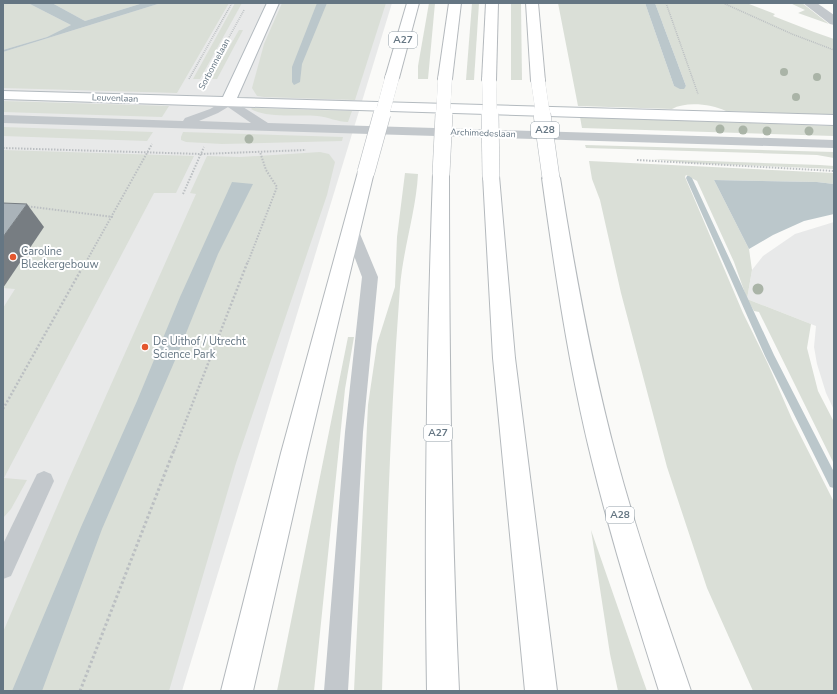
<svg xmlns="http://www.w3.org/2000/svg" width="837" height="694" viewBox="0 0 837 694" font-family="'Nunito Sans',sans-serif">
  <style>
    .built { fill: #e8e9e9 }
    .green { fill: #dadfd7 }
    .water { fill: #bbc7cb }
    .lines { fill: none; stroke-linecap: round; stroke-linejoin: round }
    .stream { fill: #bbc7cb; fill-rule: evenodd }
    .secondary-casing { stroke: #b3babf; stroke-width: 2 }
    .motorway-casing { stroke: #b4b9bd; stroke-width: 2 }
    .path-far3 { stroke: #bbbfc2; stroke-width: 1.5; stroke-dasharray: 1 1; stroke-linecap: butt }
    .path-far2 { stroke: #bbbfc2; stroke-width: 2; stroke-dasharray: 1.5 1.5; stroke-linecap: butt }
    .path-far1 { stroke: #bbbfc2; stroke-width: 2.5; stroke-dasharray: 2 2; stroke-linecap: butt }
    .path { stroke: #bbbfc2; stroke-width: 3; stroke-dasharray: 2.5 2.5; stroke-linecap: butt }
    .service { fill: #c3c8cc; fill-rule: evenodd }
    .minor { fill: #c3c8cc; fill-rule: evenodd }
    .secondary { fill: #fff; fill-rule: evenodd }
    .motorway { fill: #fff; fill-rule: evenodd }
    .motorway-bridge-far1-casing { stroke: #b4b9bd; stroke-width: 14; stroke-linecap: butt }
    .motorway-bridge-casing { stroke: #b4b9bd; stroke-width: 18; stroke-linecap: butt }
    .motorway-bridge-far1 { stroke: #fff; stroke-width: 14 }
    .motorway-bridge { stroke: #fff; stroke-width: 17 }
    .tree { fill: #aab4a7 }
    .shaded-wall { fill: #777d82 }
    .building { fill: #aab3b9; stroke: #777d82 }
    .poi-dot { fill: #e4572e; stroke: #fff; stroke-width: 1.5 }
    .labels { text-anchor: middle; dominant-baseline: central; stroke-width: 4; stroke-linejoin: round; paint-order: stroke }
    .far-street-label { font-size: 9px; fill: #657683; stroke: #fff }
    .shield { fill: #fff; stroke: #939fa8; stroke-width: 1 }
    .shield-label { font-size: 10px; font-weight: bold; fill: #657683 }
    .poi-label { font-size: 11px; fill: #657683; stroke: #fff; text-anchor: start }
  </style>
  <rect width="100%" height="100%" fill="#fafaf8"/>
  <g class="built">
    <path d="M3,3H392L182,691H3Z"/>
    <path d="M834,222V410L826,393L817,364L814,347L816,326L747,299L752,270L763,256L795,234Z"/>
  </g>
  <g class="green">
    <path d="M3,3H28L71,25L47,37L3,50Z"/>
    <path d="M52,3H143L85,21Z"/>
    <path d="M161,3H229L177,93L3,88V52Z"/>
    <path d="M235,3H242L200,79H193Z"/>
    <path d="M282,3H386L355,100L264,97L257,96L252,88L264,44Z"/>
    <path d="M429,3H435L428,79H418V66Z"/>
    <path d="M472,3H479L474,80H466Z"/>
    <path d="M511,3H521L522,80H511Z"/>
    <path d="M558,3H645L674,86L683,89L686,86L655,3H751L749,4L775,14L773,16L814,32L834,39V115L726,111C711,104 686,101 672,109L578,106Z"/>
    <path d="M790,3H802L829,24L798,13L805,10Z"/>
    <path d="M239,30H243L217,79H211Z"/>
    <path d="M3,101L169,106L162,117L3,112Z"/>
    <path d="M252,108L352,111L348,122C338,122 328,117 317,116C299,114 267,119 251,109Z"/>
    <path d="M580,117L834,126V136L582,128Z"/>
    <path d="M3,127L153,132L147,141L3,136Z"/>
    <path d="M183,132L343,137L342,141L222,144L186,142L181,140V137Z"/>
    <path d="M585,145L834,152V158L817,155L757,153L586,148Z"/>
    <path d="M3,150L194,156L176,193H154L4,478L27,480L11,509L3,518V308L15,289L3,288Z"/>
    <path d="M320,152L329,154L335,162L327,195L236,463L169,691H3V632L68,481L196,194L190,193L207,156L240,157Z"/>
    <path d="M652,159L820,165L834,166V169L689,163Z"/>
    <path d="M589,161L834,173V184L817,182L714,180L749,249L752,270L747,299L811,324L807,348L818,391L834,422V464L759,312L754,311L747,299L734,262L697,181L686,175L685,177L743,313L768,364L792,419L834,502V691H753L707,588L667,467L621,293L600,200L592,179Z"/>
    <path d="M405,173L418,174C416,212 403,249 400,287C390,421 386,556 382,691H354L368,405L377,344L395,287L397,237Z"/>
    <path d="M348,337H354L345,389L314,691H277Z"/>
    <path d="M591,530L642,677L647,691H618L610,654Z"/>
  </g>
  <g class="water">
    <path d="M28,3H52L85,21L143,3H161L3,52V50L47,37L71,25Z"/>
    <path d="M317,3H327L302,64L300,82L294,85L292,82V67Z"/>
    <path d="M645,3H655L686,86L684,89H680L674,86Z"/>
    <path d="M714,180L817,182L834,184V214L804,221L773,235L749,249Z"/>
    <path d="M232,182L253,184L218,254L176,358L102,529L42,691H12L81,527L137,401L180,297Z"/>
  </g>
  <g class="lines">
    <path class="stream" d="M687,176H689L692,178L774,355L834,472V488L830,487L765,356L686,178Z"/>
    <g class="secondary-casing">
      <path id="secondary" d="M267,3H279L237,98L834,115V125L3,99V91L223,97Z"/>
    </g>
    <g class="motorway-casing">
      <g id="motorway">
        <path d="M407,3H419L399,78L397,81L392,82L387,81L385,78Z"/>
        <path d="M449,3H461L452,79L450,82L445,83L440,82L438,79Z"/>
        <path d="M486,3H498L496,80L494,83L489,84L484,83L482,80Z"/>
        <path d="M526,3H538L545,81L543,84L538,85L533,84L531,81Z"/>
        <path d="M366,167L372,168L374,172L307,453L253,691H221L281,453L358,172L360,168Z"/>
        <path d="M441,169L447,170L449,174C449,346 451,519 459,691H427C424,519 427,346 433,174L435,170Z"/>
        <path d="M491,171L497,172L499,176L515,358L557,691H525L493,358L483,176L485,172Z"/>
        <path d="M551,173L557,174L560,178C575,273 592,367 617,460C638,538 665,615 691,691H659C635,615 611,539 592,461C569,368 555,273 542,178L545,174Z"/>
      </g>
    </g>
    <g class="path-far3">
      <path d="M666,3L698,94"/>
      <path d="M723,3L792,34L834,50"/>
      <path d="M189,79L232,3"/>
      <path d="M205,81L244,10"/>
    </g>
    <g class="path-far2">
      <path d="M3,148L201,154L306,150"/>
      <path d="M637,160L834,171"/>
      <path d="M183,194L204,147"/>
      <path d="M25,206L113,217"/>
      <path d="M86,262L152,144"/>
      <path d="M248,262L277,187L266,170L260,152"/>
    </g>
    <g class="path-far1">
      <path d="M3,409L86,261"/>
      <path d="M174,451L248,261"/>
    </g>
    <path class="path" d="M80,691L174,450"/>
    <g class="service">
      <path d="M228,99L232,100L268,123L834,140V148L3,123V115L183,121L185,118L210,109ZM228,107L251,123L199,121L218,113Z"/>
      <path d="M351,224L356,226L358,229L378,277L363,432L348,691H324L345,432L362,277L344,229L346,226Z"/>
      <path d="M44,471L51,474L54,481L11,576L3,579V544L37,474Z"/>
    </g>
    <path class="minor" d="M803,3H817L834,15V25L830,24Z"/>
    <use href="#secondary" class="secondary"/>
    <use href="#motorway" class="motorway"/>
    <g class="motorway-bridge-far1-casing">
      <g id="motorway-bridge-far1">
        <path d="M489,80L490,115"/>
        <path d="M538,81L543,115"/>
        <path d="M382,115L392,78"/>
        <path d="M443,115L445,79"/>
      </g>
    </g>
    <g class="motorway-bridge-casing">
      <g id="motorway-bridge">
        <path d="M490,114L491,176"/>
        <path d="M542,114L551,178"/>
        <path d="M366,172L382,114"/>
        <path d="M441,174L444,114"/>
      </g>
    </g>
    <use href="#motorway-bridge-far1" class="motorway-bridge-far1"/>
    <use href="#motorway-bridge" class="motorway-bridge"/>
  </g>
  <g class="tree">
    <circle cx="784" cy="72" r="4"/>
    <circle cx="817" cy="77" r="4"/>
    <circle cx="796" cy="97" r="4"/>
    <circle cx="720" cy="129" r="4.5"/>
    <circle cx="743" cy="130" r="4.5"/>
    <circle cx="767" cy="131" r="4.5"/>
    <circle cx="809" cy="131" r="4.5"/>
    <circle cx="249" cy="139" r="4.5"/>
    <circle cx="758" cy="289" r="5.5"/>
  </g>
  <path class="shaded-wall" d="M27,204L44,227L3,288V237Z"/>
  <path class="building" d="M3,203L27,204L3,237Z"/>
  <g class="poi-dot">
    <circle cx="13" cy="257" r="4"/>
    <circle cx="145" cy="347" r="4"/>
  </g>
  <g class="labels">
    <g class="far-street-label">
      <text transform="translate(214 64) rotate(-62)">Sorbonnelaan</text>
      <text transform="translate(115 98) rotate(2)">Leuvenlaan</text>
      <text transform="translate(483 133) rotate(2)">Archimedeslaan</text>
    </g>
    <g class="shield">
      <rect x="389" y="32" width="28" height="16" rx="3"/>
      <rect x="531" y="122" width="28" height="16" rx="3"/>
      <rect x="424" y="425" width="28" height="16" rx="3"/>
      <rect x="606" y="507" width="28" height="16" rx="3"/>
    </g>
    <g class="shield-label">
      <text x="403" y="40">A27</text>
      <text x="545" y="130">A28</text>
      <text x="438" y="433">A27</text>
      <text x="620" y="515">A28</text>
    </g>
    <g class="poi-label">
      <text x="21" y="251">Caroline<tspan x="21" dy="13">Bleekergebouw</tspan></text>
      <text x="153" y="341">De Uithof / Utrecht<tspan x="153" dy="13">Science Park</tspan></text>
    </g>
  </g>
  <rect width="837" height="694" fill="none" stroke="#657683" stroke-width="8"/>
</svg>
